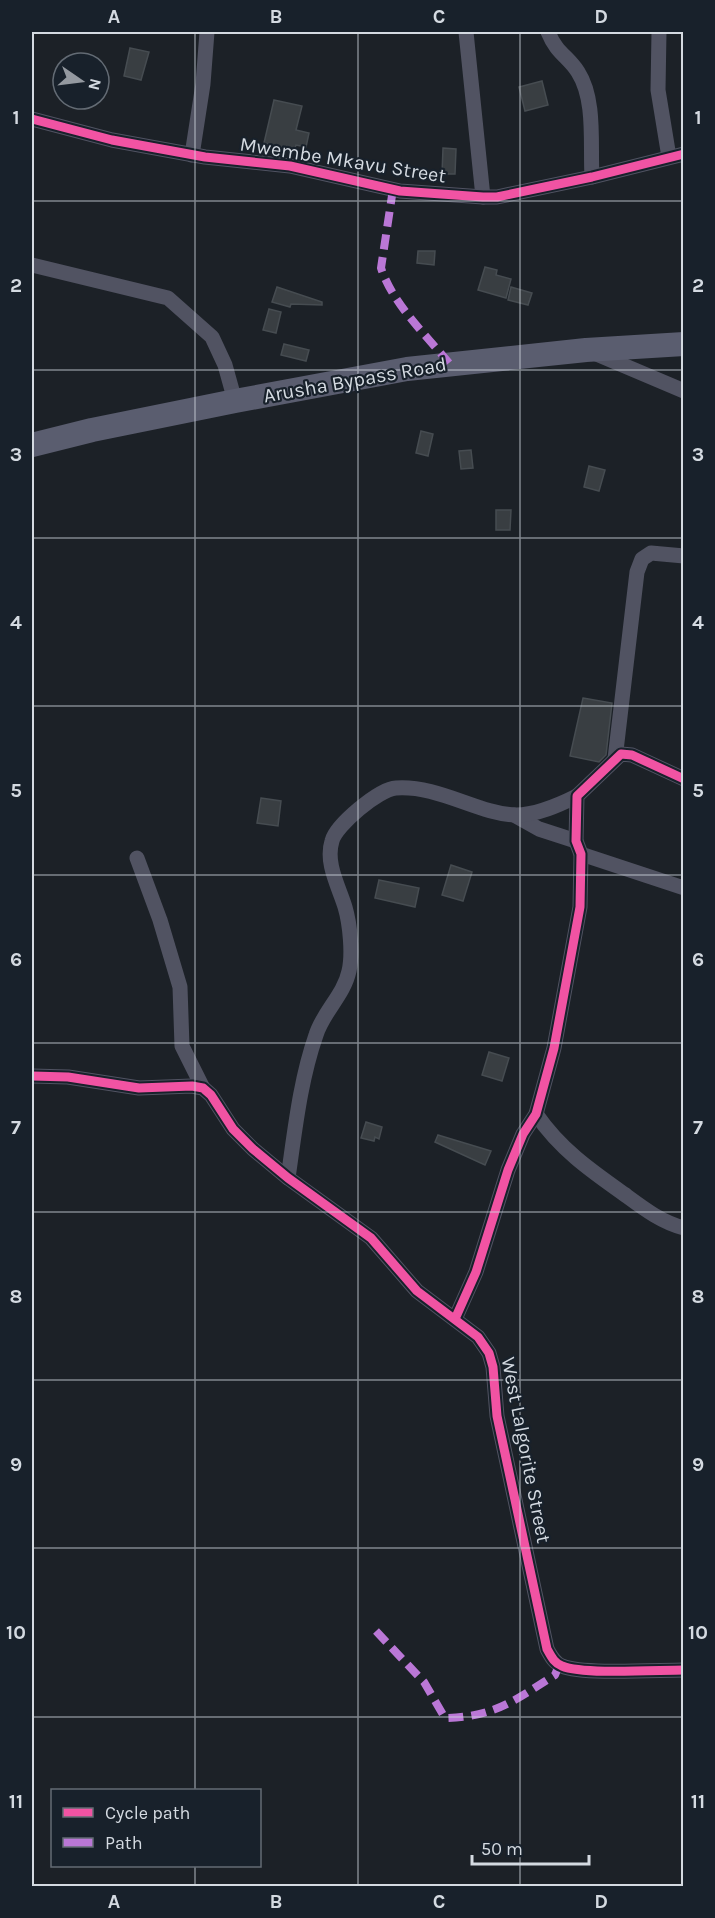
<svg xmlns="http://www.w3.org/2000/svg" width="715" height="1918" viewBox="0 0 715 1918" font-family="Karla,sans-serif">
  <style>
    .building { fill: #393e42; stroke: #464c51; stroke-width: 1.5 }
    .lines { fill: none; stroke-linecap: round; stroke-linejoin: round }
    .street { stroke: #515362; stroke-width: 15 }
    .primary { stroke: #5a5d6f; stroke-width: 24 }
    .quiet { stroke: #ba77d6; stroke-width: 8; stroke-dasharray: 15 8; stroke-linecap: butt }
    .cycleway-casing { stroke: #18212b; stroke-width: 13 }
    .cycleway { stroke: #f153a3; stroke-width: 9 }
    .grid { fill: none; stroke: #d4dae1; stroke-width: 1.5; stroke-opacity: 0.55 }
    .labels { text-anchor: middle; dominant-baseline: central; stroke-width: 4.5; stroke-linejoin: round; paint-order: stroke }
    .street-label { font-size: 20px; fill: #d4dae1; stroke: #18212b }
    .neatline { fill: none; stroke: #d4dae1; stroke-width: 2 }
    .grid-label { font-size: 20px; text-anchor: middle; font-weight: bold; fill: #d4dae1 }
  </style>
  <rect width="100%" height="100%" fill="#1c2127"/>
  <g class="building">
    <path d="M130,48L149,52L141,80L124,76Z"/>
    <path d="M542,81L548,105L525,111L519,87Z"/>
    <path d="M274,100L302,106L296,130L309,133L306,147L296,145L294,150L264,143Z"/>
    <path d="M443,148L456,149L455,174H442Z"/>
    <path d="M418,251H435L434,265L417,263Z"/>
    <path d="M485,267L497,270L496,275L511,279L506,298L478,290Z"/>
    <path d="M277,287L322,302V305L291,304L290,307L272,302Z"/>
    <path d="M511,287L532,293L528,305L508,300Z"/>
    <path d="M269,309L281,312L276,333L263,330Z"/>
    <path d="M284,344L309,350L306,361L281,355Z"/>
    <path d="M421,431L433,434L428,456L416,453Z"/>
    <path d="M471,450L473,468L461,469L459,451Z"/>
    <path d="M589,466L605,470L599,491L584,487Z"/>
    <path d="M496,510H511L510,530H496Z"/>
    <path d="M583,698L612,703L606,755L599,762L570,756Z"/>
    <path d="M261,798L281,801L278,826L257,823Z"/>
    <path d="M451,865L472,872L463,901L442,895Z"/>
    <path d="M379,880L419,888L415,907L375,898Z"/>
    <path d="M489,1052L509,1058L502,1081L482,1075Z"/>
    <path d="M366,1122L382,1127L379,1139L375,1137L374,1141L361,1138Z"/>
    <path d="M438,1135L491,1151L485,1165L435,1142Z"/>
  </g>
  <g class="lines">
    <g class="street">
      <path d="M466,32L483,197"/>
      <path d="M548,32C557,54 568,56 578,72C596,100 590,145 592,177"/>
      <path d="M659,32L658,90L669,157"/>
      <path d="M32,119L112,140L205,157L290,166L400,191L483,197H497L592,177L684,154"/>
      <path d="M192,155L203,84L207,32"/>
      <path d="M32,265L168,298L212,337L225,365L235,401"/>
      <path d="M592,352L684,391"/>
      <path d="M615,759L637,572L642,559L651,553L684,556"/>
      <path d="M514,815L539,829L576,841"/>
      <path d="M581,854L684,888"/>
      <path d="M137,858L160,920L180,987L182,1046L203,1088"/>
      <path d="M32,1076L68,1077L139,1088L192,1086L203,1088L211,1095L233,1129L253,1149L288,1178L371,1238L417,1291L478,1337L489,1353L493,1367L497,1416L547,1649C551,1656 554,1663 562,1666C583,1675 657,1670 684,1670"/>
      <path d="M536,1114C560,1149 590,1170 624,1194C643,1208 661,1222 684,1228"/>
      <path d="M288,1178C295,1130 300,1081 316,1035C323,1012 344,995 349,971C353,954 350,924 345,907C339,887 325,863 332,841C336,825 379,789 396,788C439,785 478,814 516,815C537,815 559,805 577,796"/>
      <path d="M455,1319L476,1272L508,1170L523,1134L536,1114L554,1048L580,907L581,854L576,841L577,796L621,754L632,755L684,779"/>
    </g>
    <path class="primary" d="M32,445L92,430L235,401L407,369L586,350L684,344"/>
    <g class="quiet">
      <path d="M393,189L381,268C393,304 425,334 449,363"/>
      <path d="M376,1631L424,1682L445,1718C495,1717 515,1700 555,1675L559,1665"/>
    </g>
    <g class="cycleway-casing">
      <g id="cycleway">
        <path d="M32,119L112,140L205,157L290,166L400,191L483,197H497L592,177L684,154"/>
        <path d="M32,1076L68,1077L139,1088L192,1086L203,1088L211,1095L233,1129L253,1149L288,1178L371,1238L417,1291L478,1337L489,1353L493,1367L497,1416L547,1649C551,1656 554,1663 562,1666C583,1675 657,1670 684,1670"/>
        <path d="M455,1319L476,1272L508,1170L523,1134L536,1114L554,1048L580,907L581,854L576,841L577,796L621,754L632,755L684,779"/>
      </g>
    </g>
    <use href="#cycleway" class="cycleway"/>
  </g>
  <path class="grid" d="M195,32V1790M358,32V1886M520,32V1886M32,201H684M32,370H684M32,538H684M32,706H684M32,875H684M32,1043H684M32,1212H684M32,1380H684M32,1548H684M32,1717H684M195,1866V1886"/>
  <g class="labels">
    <g class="street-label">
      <text transform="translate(343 160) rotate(9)">Mwembe Mkavu Street</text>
      <text transform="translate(355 380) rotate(-10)">Arusha Bypass Road</text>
      <text transform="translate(526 1450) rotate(79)">West Lalgorite Street</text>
    </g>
  </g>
  <rect width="715" height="1918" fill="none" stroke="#18212b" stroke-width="66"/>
  <rect x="51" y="1789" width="210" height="78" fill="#18212b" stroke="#636b74" stroke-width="1.5"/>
  <rect x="63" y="1808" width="30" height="9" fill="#f153a3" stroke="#636b74" stroke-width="1.5"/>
  <text x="105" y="1819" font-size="18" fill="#d4dae1">Cycle path</text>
  <rect x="63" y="1838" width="30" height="9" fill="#ba77d6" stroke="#636b74" stroke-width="1.5"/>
  <text x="105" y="1849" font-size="18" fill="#d4dae1">Path</text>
  <g transform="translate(81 81) rotate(104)"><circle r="28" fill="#18212b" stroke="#636b74" stroke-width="1.5"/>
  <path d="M0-4.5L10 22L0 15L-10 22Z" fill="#9499a0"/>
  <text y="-9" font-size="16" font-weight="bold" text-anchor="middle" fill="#d4dae1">N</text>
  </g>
  <path d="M472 1855v9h117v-9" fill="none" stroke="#d4dae1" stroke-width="3"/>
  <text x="481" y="1855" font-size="18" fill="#d4dae1" stroke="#18212b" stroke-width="4.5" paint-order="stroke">50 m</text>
  <rect x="33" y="33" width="649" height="1852" class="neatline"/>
  <g class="grid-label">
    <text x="114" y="23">A</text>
    <text x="276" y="23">B</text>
    <text x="439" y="23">C</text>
    <text x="601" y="23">D</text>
    <text x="16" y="124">1</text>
    <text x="698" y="124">1</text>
    <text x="16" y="292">2</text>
    <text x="698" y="292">2</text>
    <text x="16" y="461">3</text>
    <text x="698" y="461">3</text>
    <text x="16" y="629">4</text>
    <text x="698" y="629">4</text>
    <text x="16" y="797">5</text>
    <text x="698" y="797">5</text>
    <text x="16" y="966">6</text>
    <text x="698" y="966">6</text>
    <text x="16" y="1134">7</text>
    <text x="698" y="1134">7</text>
    <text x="16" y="1303">8</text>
    <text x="698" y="1303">8</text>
    <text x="16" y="1471">9</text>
    <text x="698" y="1471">9</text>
    <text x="16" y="1639">10</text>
    <text x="698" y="1639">10</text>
    <text x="16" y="1808">11</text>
    <text x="698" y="1808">11</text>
    <text x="114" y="1908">A</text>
    <text x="276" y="1908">B</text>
    <text x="439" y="1908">C</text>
    <text x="601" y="1908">D</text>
  </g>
</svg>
